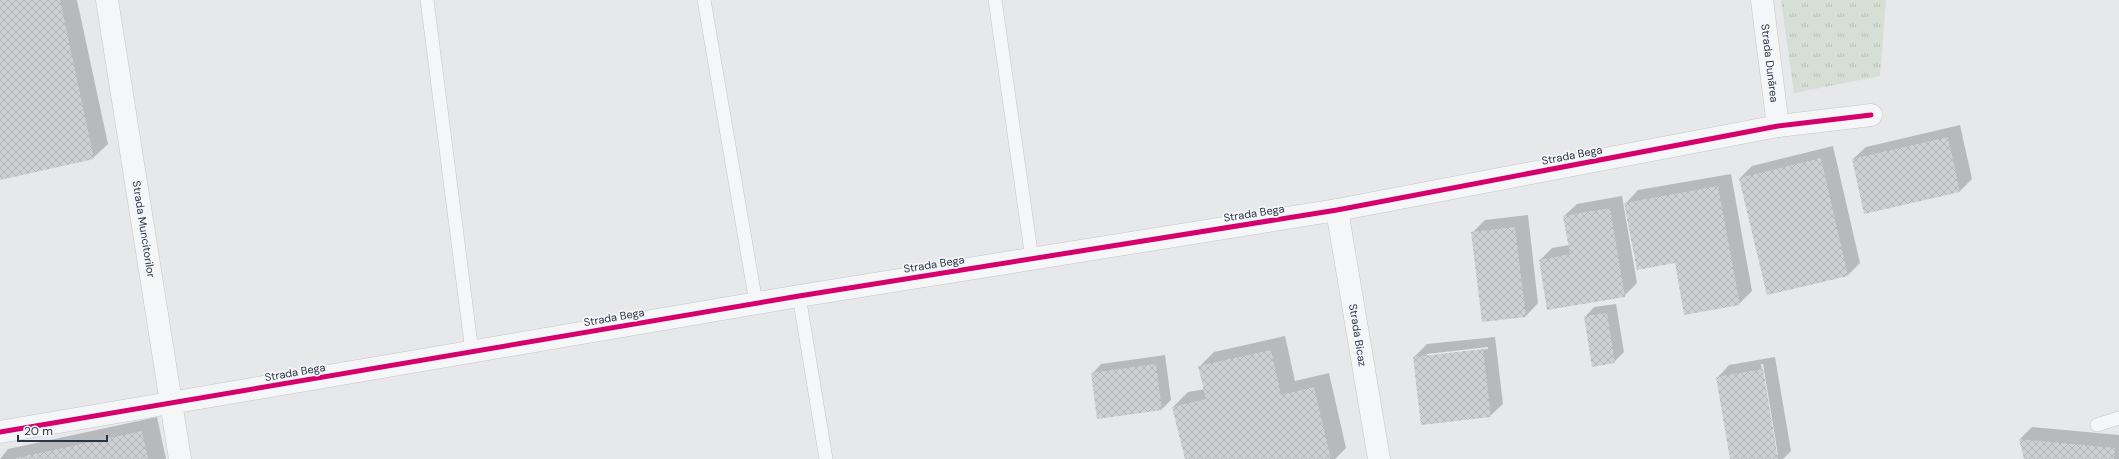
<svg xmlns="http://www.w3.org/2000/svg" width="2119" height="459" viewBox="0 0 2119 459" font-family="'DM Sans',sans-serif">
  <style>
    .grass { fill: url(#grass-tufts) }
    .shadow { fill: #0003; fill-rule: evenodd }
    .building { fill: url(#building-cross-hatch) }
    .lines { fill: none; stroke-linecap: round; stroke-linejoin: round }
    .lane-casing { stroke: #c4c6c8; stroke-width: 14 }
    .street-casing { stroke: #c4c6c8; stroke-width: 23 }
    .lane { stroke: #f5f6f7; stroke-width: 13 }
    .street { stroke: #f5f6f7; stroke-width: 22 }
    .cycleway-casing { stroke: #f4f6f9; stroke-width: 8 }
    .cycleway { stroke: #d6006c; stroke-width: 5 }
    .labels { text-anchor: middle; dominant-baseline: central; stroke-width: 3.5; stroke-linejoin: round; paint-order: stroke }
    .street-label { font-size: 11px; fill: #2b3445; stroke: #f4f6f9 }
  </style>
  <defs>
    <pattern id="grass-tufts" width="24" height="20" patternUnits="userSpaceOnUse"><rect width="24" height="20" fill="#d6ded6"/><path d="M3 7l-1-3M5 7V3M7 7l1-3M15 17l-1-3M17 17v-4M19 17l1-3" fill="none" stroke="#b8bfb9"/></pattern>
    <pattern id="building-cross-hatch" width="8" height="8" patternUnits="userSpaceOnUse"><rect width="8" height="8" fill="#ced0d3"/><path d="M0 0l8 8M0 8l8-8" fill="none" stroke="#b1b3b6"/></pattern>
  </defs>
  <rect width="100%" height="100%" fill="#e6e8ea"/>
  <path class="grass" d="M1781,0H1886L1880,76L1794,93Z"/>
  <g class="shadow">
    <path d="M0,0H77L108,144L93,158L0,179Z"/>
    <path d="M1960,125L1972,179L1960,191L1865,213L1853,159L1866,147Z"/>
    <path d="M1833,146L1860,263L1848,275L1767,294L1740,178L1752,166Z"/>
    <path d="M1731,174L1752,291L1739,304L1676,261L1626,203L1638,190Z"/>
    <path d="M1622,196L1637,283L1624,296L1540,260L1552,248L1569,245L1564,216L1577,204Z"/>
    <path d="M1528,215L1538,303L1526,316L1472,233L1485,220Z"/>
    <path d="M1616,304L1624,352L1614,362L1585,317L1594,307Z"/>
    <path d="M1285,336L1295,381L1329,373L1346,448L1335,459H1186L1173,407L1188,392L1205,389L1199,367L1214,352Z"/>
    <path d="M1495,337L1503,404L1490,416L1414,357L1427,344ZM1488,347V349L1427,356V354Z"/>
    <path d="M1165,355L1171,400L1162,409L1092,374L1101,364Z"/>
    <path d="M1775,357L1791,451L1783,459H1731L1717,378L1729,365ZM1761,364H1763L1778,455H1776Z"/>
    <path d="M157,417L166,459H0L8,449Z"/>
    <path d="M2032,427L2119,435V459H2025L2020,439Z"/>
  </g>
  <g class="building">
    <path d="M0,0H60L94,159L0,180Z"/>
    <path d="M1948,137L1960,192L1864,214L1852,159Z"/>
    <path d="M1821,158L1848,276L1767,295L1739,178Z"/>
    <path d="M1718,186L1740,305L1684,315L1675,263L1637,270L1624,203Z"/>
    <path d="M1610,208L1625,297L1547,310L1539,260L1570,254L1563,216Z"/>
    <path d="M1515,227L1526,317L1482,322L1471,232Z"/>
    <path d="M1607,313L1615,363L1592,367L1584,316Z"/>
    <path d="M1483,349L1491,417L1421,425L1413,357Z"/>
    <path d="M1271,350L1281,395L1314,387L1331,459H1185L1172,407L1206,399L1198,366Z"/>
    <path d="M1156,364L1162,410L1097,419L1091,373Z"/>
    <path d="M1763,369L1778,459H1730L1716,377Z"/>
    <path d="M142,431L148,459H16V458Z"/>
    <path d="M2019,439L2115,448L2114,459H2024Z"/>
  </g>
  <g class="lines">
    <g class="lane-casing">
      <g id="lane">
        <path d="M427,0L472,352"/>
        <path d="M704,0L756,303"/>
        <path d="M995,0L1032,259"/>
        <path d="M799,296L826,459"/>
        <path d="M2097,425L2119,418"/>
      </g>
    </g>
    <g class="street-casing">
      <g id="street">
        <path d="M107,0L180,459"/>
        <path d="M1762,0L1778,126"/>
        <path d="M1337,210L1379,459"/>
        <path d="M0,432L799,296L1337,210L1778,126L1871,115"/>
      </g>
    </g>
    <use href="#lane" class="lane"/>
    <use href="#street" class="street"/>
    <g class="cycleway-casing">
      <path id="cycleway" d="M0,432L799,296L1337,210L1778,126L1871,115"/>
    </g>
    <use href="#cycleway" class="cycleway"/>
  </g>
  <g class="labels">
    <g class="street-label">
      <text transform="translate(1770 63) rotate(83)">Strada Dunărea</text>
      <text transform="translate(1572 155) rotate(-11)">Strada Bega</text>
      <text transform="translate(1254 213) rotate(-9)">Strada Bega</text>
      <text transform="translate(144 229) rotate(81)">Strada Muncitorilor</text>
      <text transform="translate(934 264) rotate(-9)">Strada Bega</text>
      <text transform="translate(614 317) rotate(-10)">Strada Bega</text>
      <text transform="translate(1358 335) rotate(81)">Strada Bicaz</text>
      <text transform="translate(295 372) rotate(-10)">Strada Bega</text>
    </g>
  </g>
  <path d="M18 435v6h89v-6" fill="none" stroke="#2b3445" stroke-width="2"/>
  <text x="24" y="435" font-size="12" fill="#2b3445" stroke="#f4f6f9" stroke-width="3" paint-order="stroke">20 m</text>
</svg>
